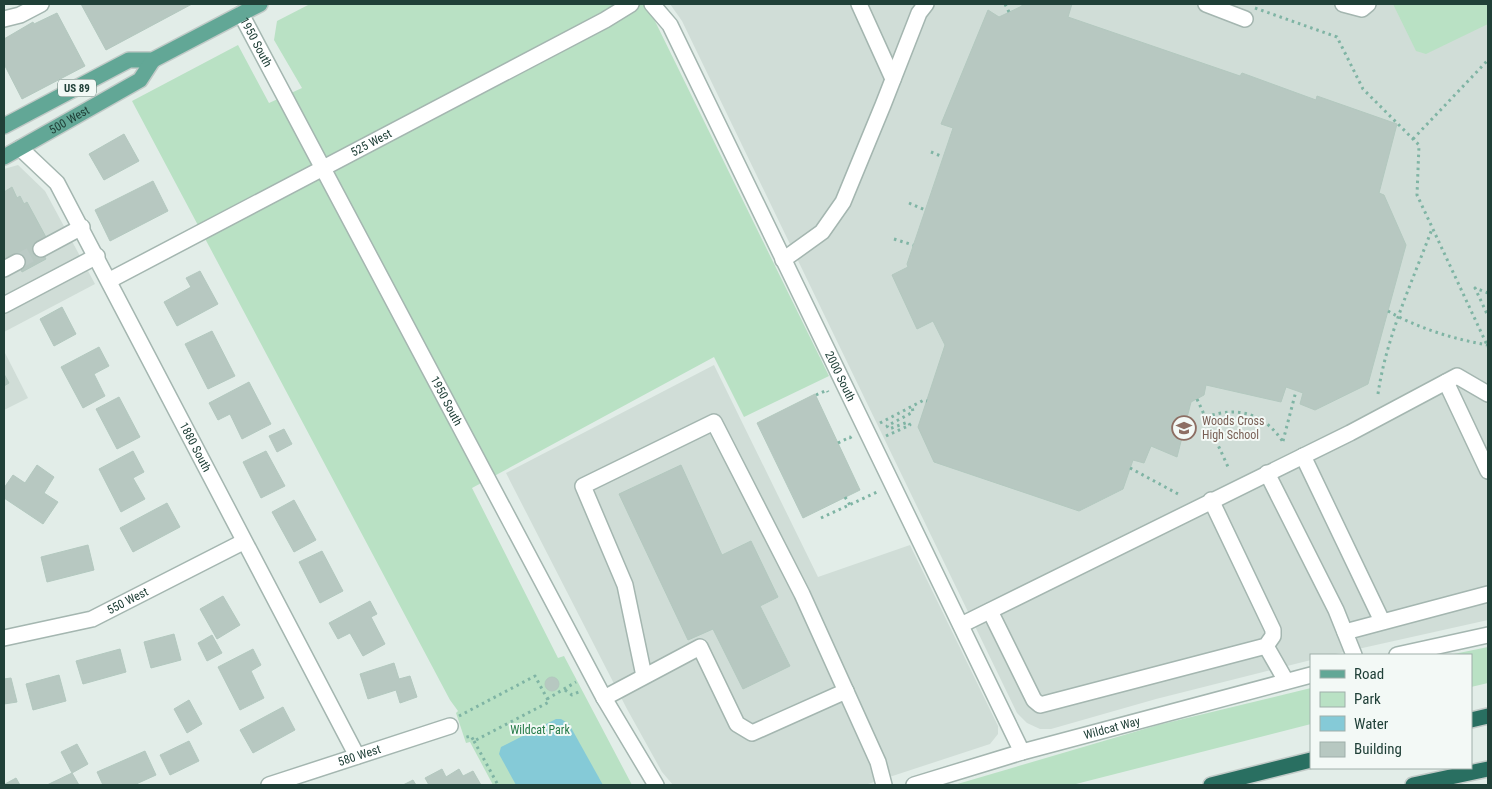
<svg xmlns="http://www.w3.org/2000/svg" width="1492" height="789" viewBox="0 0 1492 789" font-family="'Roboto Condensed',sans-serif">
  <style>
    .built { fill: #d0ddd7 }
    .green { fill: #b9e1c4 }
    .water { fill: #85cad7 }
    .building { fill: #b7c8c1; stroke: #b3c8bf }
    .lines { fill: none; stroke-linecap: round; stroke-linejoin: round }
    .minor-tunnel { stroke: #bbcac5; stroke-width: 15; stroke-dasharray: 15 8; stroke-linecap: butt }
    .minor-casing { stroke: #a4b6b0; stroke-width: 18 }
    .major-casing { stroke: #c1cac7; stroke-width: 18 }
    .highway-casing { stroke: #c1cac7; stroke-width: 18 }
    .path { stroke: #7fb4a4; stroke-width: 3; stroke-dasharray: 2.5 4; stroke-linecap: butt }
    .minor { stroke: #fff; stroke-width: 15 }
    .major { stroke: #62a796; stroke-width: 15 }
    .highway { stroke: #296f61; stroke-width: 15 }
    .labels { text-anchor: middle; dominant-baseline: central; stroke-width: 4; stroke-linejoin: round; paint-order: stroke }
    .shield { fill: #f3f9f6; stroke: #5f7871; stroke-width: 1 }
    .shield-label { font-size: 11px; font-weight: bold; fill: #204038 }
    .street-label { font-size: 12px; fill: #204038; stroke: #f3f9f6 }
    .education-label { font-size: 12px; fill: #785e54; stroke: #f3f9f6; text-anchor: start }
    .park-label { font-size: 12px; fill: #267b48; stroke: #f3f9f6 }
  </style>
  <rect width="100%" height="100%" fill="#e2ede8"/>
  <g class="built">
    <path d="M670,4H1488V620L1331,655H1311V660L1156,699L1051,729H1040L1027,723L1017,713L682,21Z"/>
    <path d="M18,165L45,191L95,284L4,332V169Z"/>
    <path d="M4,351L28,398L4,410Z"/>
    <path d="M714,365L818,577L910,545L998,726V734L990,744L865,785H673L662,772L627,709L506,473Z"/>
  </g>
  <g class="green">
    <path d="M310,4H644L653,17L829,376L744,417L714,357L472,488L558,658L564,656L632,785H493L470,742L466,743L456,713L458,711L450,700L132,101L238,45L269,103L302,88L274,40L277,21Z"/>
    <path d="M1393,4H1488V24L1426,54L1416,51Z"/>
    <path d="M1488,647V683L1471,687V655H1449Z"/>
    <path d="M1311,688V724L1072,785H954L1158,725Z"/>
  </g>
  <path class="water" d="M556,719H561L569,724L603,785H516L499,754L501,747Z"/>
  <g class="building">
    <path d="M81,4H192L106,50Z"/>
    <path d="M1022,4H1072L1068,17L1240,76L1242,73L1316,100L1317,96L1397,124L1379,193L1384,195L1406,245L1368,384L1315,410L1300,404L1303,393L1286,387L1281,402L1206,385L1204,395L1191,402L1177,457L1151,446L1144,463L1133,460L1123,489L1079,511L934,462L918,427L945,345L933,321L917,329L892,275L908,267L907,264L953,128L941,124L988,10L999,17L1022,6Z"/>
    <path d="M57,13L85,66L22,99L4,64V39L33,22L34,24Z"/>
    <path d="M124,134L139,161L104,180L89,154Z"/>
    <path d="M153,181L168,211L110,241L95,210Z"/>
    <path d="M12,187L17,198L20,196L24,204L27,202L47,239L38,244L46,259L22,272L14,257L5,262L4,259V192Z"/>
    <path d="M200,271L218,304L177,326L164,302L191,287L186,278Z"/>
    <path d="M62,307L76,334L54,346L40,319Z"/>
    <path d="M212,331L235,376L208,389L185,344Z"/>
    <path d="M99,347L109,366L94,374L105,396L83,408L61,367Z"/>
    <path d="M4,374L9,383L4,386Z"/>
    <path d="M249,382L271,424L242,439L230,414L218,420L209,403Z"/>
    <path d="M815,394L860,490L803,518L757,423Z"/>
    <path d="M119,397L140,437L117,449L96,409Z"/>
    <path d="M284,429L292,444L277,452L269,436Z"/>
    <path d="M133,451L144,472L133,478L145,499L121,512L99,469Z"/>
    <path d="M266,451L285,486L261,498L243,462Z"/>
    <path d="M37,465L54,477L44,493L58,502L43,524L4,498V488L13,475L25,483Z"/>
    <path d="M681,465L722,555L751,541L778,597L760,606L790,666L743,689L713,629L688,640L619,494Z"/>
    <path d="M294,500L316,540L294,552L272,512Z"/>
    <path d="M167,503L180,527L133,552L120,528Z"/>
    <path d="M88,545L94,570L47,582L41,557Z"/>
    <path d="M322,551L343,591L320,603L299,562Z"/>
    <path d="M223,596L240,625L217,639L200,609Z"/>
    <path d="M370,601L377,614L371,617L385,644L363,656L350,633L338,639L329,623Z"/>
    <path d="M174,634L181,660L151,668L144,642Z"/>
    <path d="M212,635L222,653L207,661L198,643Z"/>
    <path d="M120,649L126,672L83,684L76,661Z"/>
    <path d="M253,649L261,665L251,671L264,698L240,710L218,667Z"/>
    <path d="M394,663L399,679L410,676L417,697L400,703L396,690L368,699L360,674Z"/>
    <path d="M59,675L66,701L33,710L26,684Z"/>
    <circle cx="552" cy="684" r="7"/>
    <path d="M11,678L17,702L4,704V679Z"/>
    <path d="M189,700L202,724L187,733L174,709Z"/>
    <path d="M283,707L295,730L253,753L240,730Z"/>
    <path d="M189,741L199,761L170,775L160,755Z"/>
    <path d="M77,744L88,764L72,773L61,752Z"/>
    <path d="M145,751L156,775L134,785H103L97,772Z"/>
    <path d="M442,769L446,777L459,769L463,776L473,771L481,785H429L425,778Z"/>
    <path d="M72,773L79,785H47Z"/>
    <path d="M16,778L20,785H5V784Z"/>
    <path d="M413,780L416,785H403Z"/>
  </g>
  <g class="lines">
    <path class="minor-tunnel" d="M17,262L41,249"/>
    <g class="minor-casing">
      <g id="minor">
        <path id="s1" d="M652,4L670,25L1022,752"/>
        <path d="M859,4L893,79"/>
        <path d="M1206,4L1245,19"/>
        <path d="M1343,4L1362,9L1368,4"/>
        <path id="s2" d="M241,14L604,698L656,785"/>
        <path d="M4,19L20,15L41,4"/>
        <path id="s3" d="M20,148L57,183L357,756"/>
        <path d="M41,249L82,227"/>
        <path d="M783,260L822,232L843,202L883,105L919,13L926,4"/>
        <path d="M4,269L17,262"/>
        <path id="s4" d="M110,280L605,20L631,4"/>
        <path d="M4,305L97,256"/>
        <path d="M1446,382L1488,471"/>
        <path d="M1303,456L1382,621"/>
        <path d="M1267,473L1336,610L1354,655"/>
        <path d="M990,611L1034,700L1040,705L1266,646L1273,636V630L1211,500"/>
        <path d="M961,625L1350,433L1457,376L1488,394"/>
        <path d="M1345,632L1488,594"/>
        <path id="s5" d="M4,638L92,619L243,542"/>
        <path d="M1266,646L1286,681"/>
        <path d="M1397,655L1488,635"/>
        <path d="M644,676L625,585L583,486L714,422L802,594L878,762L884,785"/>
        <path d="M604,698L700,647L737,724L752,733L846,691"/>
        <path id="s6" d="M269,785L450,726"/>
        <path id="s7" d="M914,785L1022,752L1311,675"/>
      </g>
    </g>
    <g class="major-casing">
      <g id="major">
        <path d="M4,126L129,60H153L260,4"/>
        <path id="s8" d="M4,157L140,80L153,60"/>
      </g>
    </g>
    <g class="highway-casing">
      <g id="highway">
        <path d="M1471,720L1488,716"/>
        <path d="M1211,785L1311,760"/>
        <path d="M1413,785L1488,769"/>
      </g>
    </g>
    <g class="path">
      <path d="M1005,4L1009,12"/>
      <path d="M1255,8L1337,37L1363,89L1419,145L1417,195L1488,347"/>
      <path d="M1413,139L1488,60"/>
      <path d="M931,152L943,157"/>
      <path d="M909,203L925,210"/>
      <path d="M894,239L913,245"/>
      <path d="M1488,293L1475,288L1488,316"/>
      <path d="M1388,311C1417,328 1454,339 1487,345"/>
      <path d="M1378,394C1386,338 1412,282 1432,229"/>
      <path d="M816,395L827,390L828,392"/>
      <path d="M1197,399L1229,469"/>
      <path d="M1206,417C1238,406 1264,413 1283,442"/>
      <path d="M880,423L924,400L927,401"/>
      <path d="M886,436L910,425L908,422L889,429L887,426L913,412L912,406"/>
      <path d="M1283,441L1296,391"/>
      <path d="M838,443L850,437L852,440"/>
      <path d="M1130,468L1180,495"/>
      <path d="M845,497L850,505"/>
      <path d="M821,518L877,492L876,490"/>
      <path d="M565,690L572,695L581,691"/>
      <path d="M547,699L576,682"/>
      <path d="M459,716L535,676L549,702L474,741L471,736L463,738"/>
      <path d="M474,741L498,785"/>
    </g>
    <use href="#minor" class="minor"/>
    <use href="#major" class="major"/>
    <use href="#highway" class="highway"/>
  </g>
  <defs>
    <g id="school-ring" transform="scale(1.25)"><circle r="9.5" fill="#f3f9f6" stroke="#8d6e63" stroke-width="1.5"/><path d="M0-5L7-2L0 1L-7-2ZM-4 1L0 2.5L4 1V4Q0 6-4 4Z" fill="#8d6e63"/></g>
  </defs>
  <g fill-rule="evenodd">
    <use href="#school-ring" x="1184" y="428"/>
  </g>
  <g class="labels">
    <rect class="shield" x="58" y="79.5" width="38" height="17" rx="4"/>
    <g class="shield-label">
      <text x="77" y="88">US 89</text>
    </g>
    <g class="street-label">
      <text stroke="none"><textPath href="#s2" startOffset="32">1950 South</textPath></text>
      <text stroke="none"><textPath href="#s8" startOffset="75">500 West</textPath></text>
      <text stroke="none"><textPath href="#s4" startOffset="295">525 West</textPath></text>
      <text stroke="none"><textPath href="#s1" startOffset="418">2000 South</textPath></text>
      <text stroke="none"><textPath href="#s2" startOffset="438">1950 South</textPath></text>
      <text stroke="none"><textPath href="#s3" startOffset="349">1880 South</textPath></text>
      <text stroke="none"><textPath href="#s5" startOffset="130">550 West</textPath></text>
      <text stroke="none"><textPath href="#s7" startOffset="206">Wildcat Way</textPath></text>
      <text stroke="none"><textPath href="#s6" startOffset="95">580 West</textPath></text>
    </g>
    <g class="education-label">
      <text x="1202" y="421">Woods Cross<tspan x="1202" dy="14">High School</tspan></text>
    </g>
    <g class="park-label">
      <text x="540" y="730">Wildcat Park</text>
    </g>
  </g>
  <rect width="1492" height="789" fill="none" stroke="#204038" stroke-width="10"/>
  <rect x="1310" y="654" width="162" height="115" fill="#f3f9f6" stroke="#9fafaa"/>
  <rect x="1320" y="670" width="25" height="8" fill="#62a796" stroke="#9fafaa"/>
  <text x="1354" y="679" font-size="15" fill="#204038">Road</text>
  <rect x="1320" y="692" width="25" height="15" fill="#b9e1c4" stroke="#9fafaa"/>
  <text x="1354" y="704" font-size="15" fill="#204038">Park</text>
  <rect x="1320" y="716" width="25" height="15" fill="#85cad7" stroke="#9fafaa"/>
  <text x="1354" y="729" font-size="15" fill="#204038">Water</text>
  <rect x="1320" y="742" width="25" height="15" fill="#b7c8c1" stroke="#9fafaa"/>
  <text x="1354" y="754" font-size="15" fill="#204038">Building</text>
</svg>
